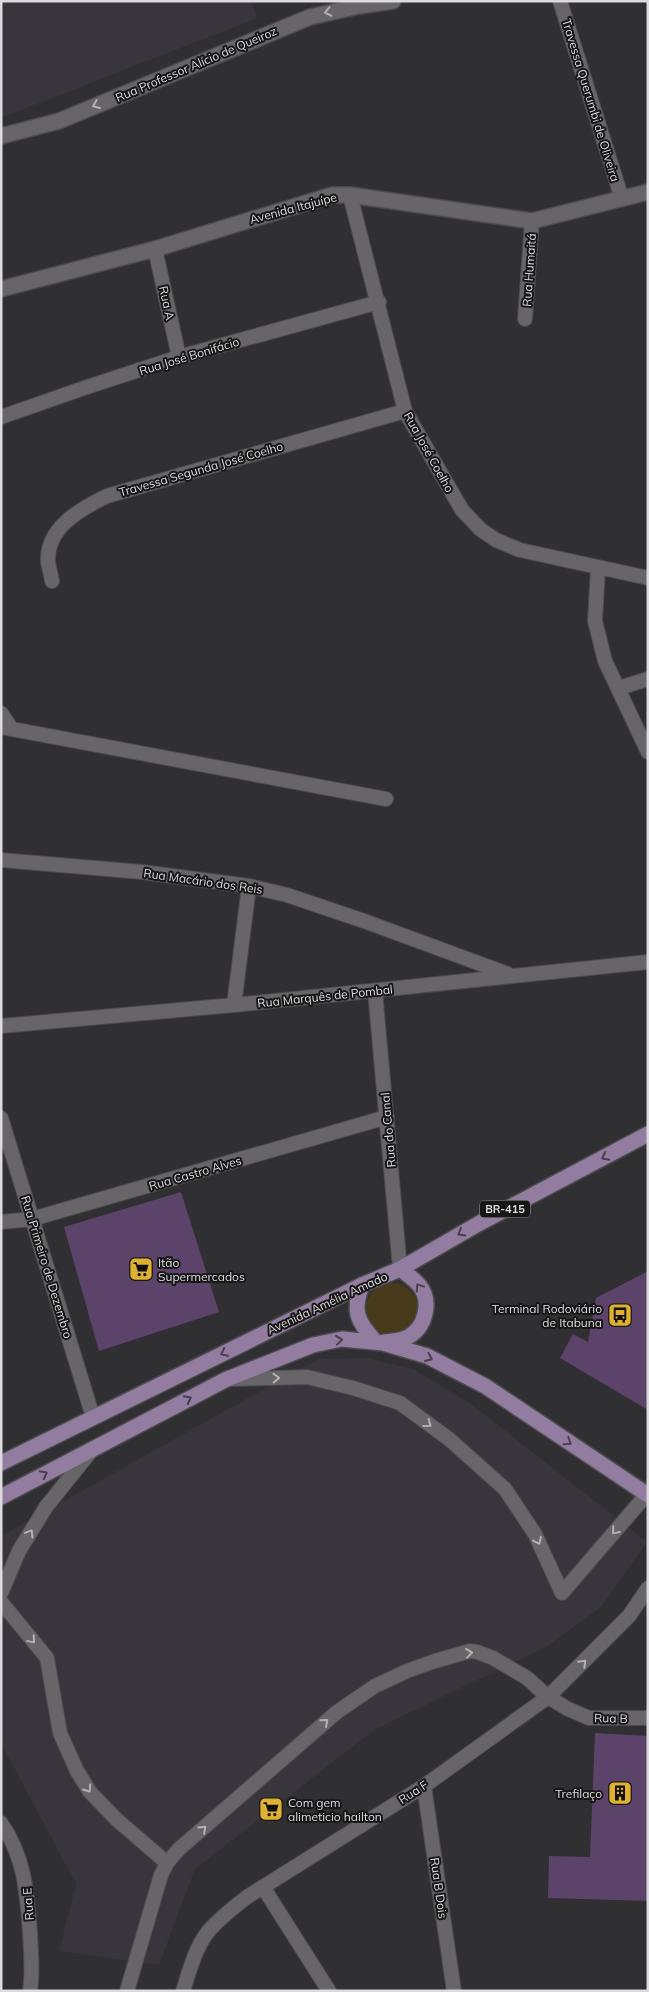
<svg xmlns="http://www.w3.org/2000/svg" width="649" height="1992" viewBox="0 0 649 1992" font-family="Mulish,sans-serif">
  <style>
    .built { fill: #39353d }
    .green { fill: #473a1b }
    .building { fill: #5b4369 }
    .lines { fill: none; stroke-linecap: round; stroke-linejoin: round }
    .street-casing { stroke: #4b4a4c; stroke-width: 16 }
    .secondary-casing { stroke: #4b4a4c; stroke-width: 18 }
    .primary-casing { stroke: #4b4a4c; stroke-width: 18 }
    .street { stroke: #676568; stroke-width: 14 }
    .secondary { stroke: #676568; stroke-width: 15 }
    .primary { stroke: #927ca0; stroke-width: 15 }
    .oneway { stroke: #b2b1b3 }
    .oneway2 { stroke: #493f4e }
    .labels { text-anchor: middle; dominant-baseline: central; stroke-width: 4; stroke-linejoin: round; paint-order: stroke }
    .shield { fill: #181718; stroke: #a0a0a1; stroke-width: 1 }
    .shield-label { font-size: 11px; font-weight: bold; fill: #dbdadc }
    .street-label { font-size: 12px; fill: #dbdadc; stroke: #181718 }
    .poi-label { font-size: 12px; fill: #dbdadc; stroke: #181718; text-anchor: start }
  </style>
  <rect width="100%" height="100%" fill="#302f31"/>
  <g class="built">
    <path d="M1,1H252L257,18L1,118Z"/>
    <path d="M367,1358L413,1369L471,1404L647,1542L601,1607L548,1646L374,1730L195,1869L159,1965L59,1951L76,1884L1,1743V1536L318,1359Z"/>
  </g>
  <circle class="green" cx="392" cy="1309" r="26"/>
  <g class="building">
    <path d="M181,1192L219,1312L99,1351L64,1227Z"/>
    <path d="M648,1271V1410L560,1358L573,1334L588,1342L596,1298Z"/>
    <path d="M595,1733L648,1736V1901L548,1898L549,1856L590,1857Z"/>
  </g>
  <g class="lines">
    <g class="street-casing">
      <g id="street">
        <path d="M560,1L622,199"/>
        <path d="M350,195L405,411L462,510L480,529L496,540L520,550L648,578"/>
        <path d="M155,249L179,357"/>
        <path d="M525,319L532,221"/>
        <path d="M1,417L87,387L179,357L379,302"/>
        <path d="M598,568L595,621L605,661L648,752"/>
        <path d="M52,581C51,575 49,568 48,562C46,528 80,509 107,496L405,411"/>
        <path d="M619,688L648,679"/>
        <path d="M1,713L11,728"/>
        <path d="M1,727L386,799"/>
        <path d="M1,860L142,872L249,886L287,895L364,921L508,974"/>
        <path d="M375,991L400,1269"/>
        <path d="M234,1005L249,886"/>
        <path d="M1,1026L234,1005L648,962"/>
        <path d="M1,1118L93,1417"/>
        <path d="M1,1222L32,1219L387,1117"/>
        <path d="M231,1379L307,1377L353,1388L400,1403L449,1439L505,1489L535,1534L562,1593L647,1494"/>
        <path d="M1,1593L19,1551L46,1507L91,1451"/>
        <path d="M1,1602L47,1658L60,1733L77,1771L90,1792L116,1819L167,1863"/>
        <path d="M424,1786L454,1991"/>
        <path d="M1,1823C25,1857 27,1894 30,1933C31,1953 33,1971 30,1991"/>
        <path d="M263,1887L329,1991"/>
        <path d="M127,1991L161,1875L167,1863L179,1849L337,1712L375,1686L407,1671L435,1661L470,1651L477,1652L493,1658L527,1678L548,1697L568,1709L589,1718H648"/>
        <path d="M183,1991C189,1972 195,1949 207,1933C218,1919 233,1908 247,1897L424,1786L548,1697L629,1616L648,1588"/>
      </g>
    </g>
    <g class="secondary-casing">
      <g id="secondary">
        <path d="M1,136L59,121L310,17L359,6L393,1"/>
        <path d="M1,289L155,249L332,195H350L532,221L648,192"/>
      </g>
    </g>
    <g class="primary-casing">
      <g id="primary">
        <path d="M362,1285C352,1311 357,1321 375,1341"/>
        <path d="M384,1342C392,1341 401,1341 408,1337C426,1327 432,1301 419,1285C414,1279 407,1274 400,1269"/>
        <path d="M1,1463L362,1285L400,1269L478,1224L648,1134"/>
        <path d="M1,1497L227,1379L313,1345L342,1339L383,1343L427,1356L485,1386L648,1495"/>
      </g>
    </g>
    <use href="#street" class="street"/>
    <use href="#secondary" class="secondary"/>
    <use href="#primary" class="primary"/>
  </g>
  <defs><path id="oneway-chevron" d="M-2-3.5L2.5 0L-2 3.5" fill="none" stroke-width="1.6" stroke-linecap="round" stroke-linejoin="round" transform="scale(1.25)"/></defs>
  <g class="oneway">
    <use href="#oneway-chevron" transform="translate(328 12) rotate(168)"/>
    <use href="#oneway-chevron" transform="translate(96 105) rotate(157)"/>
    <use href="#oneway-chevron" transform="translate(276 1378) rotate(-2)"/>
    <use href="#oneway-chevron" transform="translate(428 1424) rotate(36)"/>
    <use href="#oneway-chevron" transform="translate(615 1531) rotate(131)"/>
    <use href="#oneway-chevron" transform="translate(30 1533) rotate(-59)"/>
    <use href="#oneway-chevron" transform="translate(538 1541) rotate(65)"/>
    <use href="#oneway-chevron" transform="translate(32 1640) rotate(50)"/>
    <use href="#oneway-chevron" transform="translate(469 1653) rotate(-7)"/>
    <use href="#oneway-chevron" transform="translate(583 1663) rotate(-45)"/>
    <use href="#oneway-chevron" transform="translate(325 1722) rotate(-40)"/>
    <use href="#oneway-chevron" transform="translate(88 1789) rotate(55)"/>
    <use href="#oneway-chevron" transform="translate(203 1829) rotate(-43)"/>
  </g>
  <g class="oneway2">
    <use href="#oneway-chevron" transform="translate(605 1157) rotate(152)"/>
    <use href="#oneway-chevron" transform="translate(461 1233) rotate(150)"/>
    <use href="#oneway-chevron" transform="translate(419 1287) rotate(-124)"/>
    <use href="#oneway-chevron" transform="translate(339 1340) rotate(-6)"/>
    <use href="#oneway-chevron" transform="translate(224 1353) rotate(154)"/>
    <use href="#oneway-chevron" transform="translate(429 1358) rotate(24)"/>
    <use href="#oneway-chevron" transform="translate(188 1399) rotate(-27)"/>
    <use href="#oneway-chevron" transform="translate(568 1442) rotate(34)"/>
    <use href="#oneway-chevron" transform="translate(44 1474) rotate(-28)"/>
  </g>
  <defs>
    <g id="supermarket-square" transform="scale(1.25)"><rect x="-9" y="-9" width="18" height="18" rx="4" fill="#deb133" stroke="#181718"/><path d="M-6-5.5h2.5l.6 2H6L4.5 2H-2.5L-4.4-4H-6ZM-1.5 3.2a1.3 1.3 0 1 0 .1 0ZM3 3.2a1.3 1.3 0 1 0 .1 0Z" fill="#111"/></g>
    <g id="bus-square" transform="scale(1.25)"><rect x="-9" y="-9" width="18" height="18" rx="4" fill="#deb133" stroke="#181718"/><path d="M-5-6H5V4H4V6H2V4H-2V6H-4V4H-5ZM-3.5-4V0h7V-4ZM-3.5 1.2v1.5H-2V1.2ZM2 1.2v1.5H3.5V1.2Z" fill="#111"/></g>
    <g id="building-square" transform="scale(1.25)"><rect x="-9" y="-9" width="18" height="18" rx="4" fill="#deb133" stroke="#181718"/><path d="M-4-6H4V6H1V3H-1V6H-4ZM-2.5-4.3h1.7v1.8h-1.7ZM.8-4.3h1.7v1.8H.8ZM-2.5-1h1.7V.8h-1.7ZM.8-1h1.7V.8H.8Z" fill="#111"/></g>
  </defs>
  <g fill-rule="evenodd">
    <use href="#supermarket-square" x="141" y="1269"/>
    <use href="#bus-square" x="620" y="1315"/>
    <use href="#building-square" x="620" y="1793"/>
    <use href="#supermarket-square" x="271" y="1809"/>
  </g>
  <g class="labels">
    <rect class="shield" x="480" y="1200.5" width="50" height="17" rx="4"/>
    <g class="shield-label">
      <text x="505" y="1209">BR-415</text>
    </g>
    <g class="street-label">
      <text transform="translate(196 64) rotate(-23)">Rua Professor Alício de Queiroz</text>
      <text transform="translate(591 100) rotate(73)">Travessa Querumbi de Oliveira</text>
      <text transform="translate(293 208) rotate(-15)">Avenida Itajuípe</text>
      <text transform="translate(529 270) rotate(-86)">Rua Humaitá</text>
      <text transform="translate(167 303) rotate(78)">Rua A</text>
      <text transform="translate(189 356) rotate(-17)">Rua José Bonifácio</text>
      <text transform="translate(429 452) rotate(61)">Rua José Coelho</text>
      <text transform="translate(201 469) rotate(-16)">Travessa Segunda José Coelho</text>
      <text transform="translate(203 881) rotate(8)">Rua Macário dos Reis</text>
      <text transform="translate(325 996) rotate(-6)">Rua Marquês de Pombal</text>
      <text transform="translate(388 1130) rotate(-95)">Rua do Canal</text>
      <text transform="translate(195 1173) rotate(-16)">Rua Castro Alves</text>
      <text transform="translate(47 1267) rotate(73)">Rua Primeiro de Dezembro</text>
      <text transform="translate(327 1303) rotate(-25)">Avenida Amélia Amado</text>
      <text transform="translate(611 1718) rotate(1)">Rua B</text>
      <text transform="translate(413 1792) rotate(-33)">Rua F</text>
      <text transform="translate(439 1888) rotate(82)">Rua B Dois</text>
      <text transform="translate(28 1904) rotate(-94)">Rua E</text>
    </g>
    <g class="poi-label">
      <text x="158" y="1262">Itão<tspan x="158" dy="14">Supermercados</tspan></text>
      <text x="602" y="1308" text-anchor="end">Terminal Rodoviário<tspan x="602" dy="14">de Itabuna</tspan></text>
      <text x="602" y="1793" text-anchor="end">Trefilaço</text>
      <text x="288" y="1802">Com gem<tspan x="288" dy="14">alimeticio hailton</tspan></text>
    </g>
  </g>
  <rect width="649" height="1992" fill="none" stroke="#dbdadc" stroke-width="5"/>
</svg>
